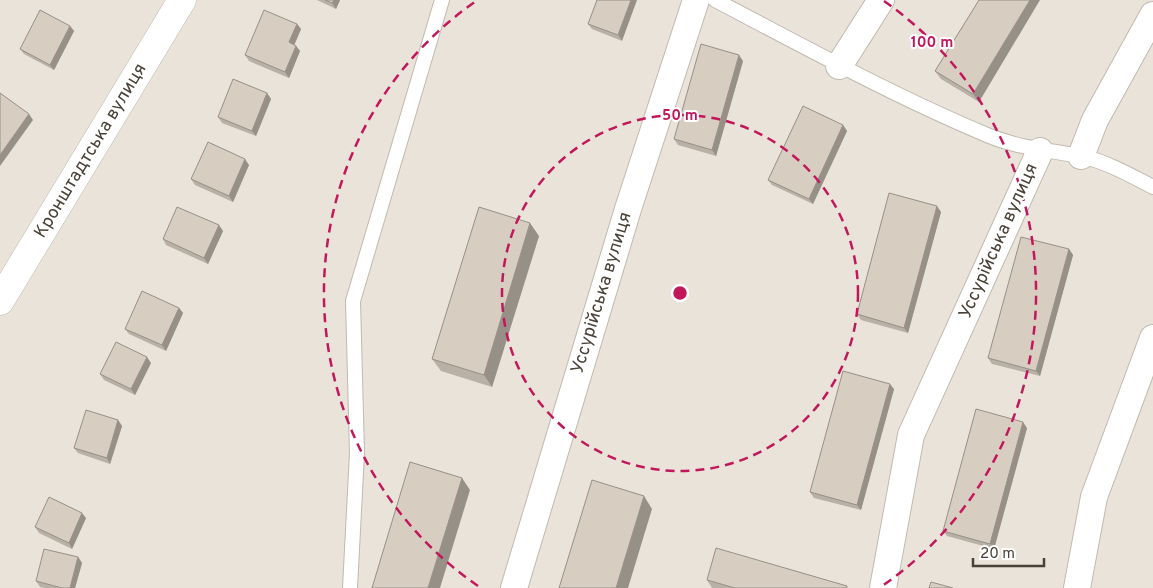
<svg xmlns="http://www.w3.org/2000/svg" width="1153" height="588" viewBox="0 0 1153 588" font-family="Overpass,sans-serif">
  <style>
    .residential { fill: #eae3da }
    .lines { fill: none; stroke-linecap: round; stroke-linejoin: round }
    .service-casing { stroke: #c1b9ae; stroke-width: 16 }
    .minor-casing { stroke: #c1b9ae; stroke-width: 28 }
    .tertiary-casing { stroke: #c1b9ae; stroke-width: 29 }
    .service { stroke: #fff; stroke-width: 14 }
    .minor { stroke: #fff; stroke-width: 26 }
    .tertiary { stroke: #fff; stroke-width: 28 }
    .wall { fill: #b9b0a6 }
    .shaded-wall { fill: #969087 }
    .building { fill: #d7cdc1; stroke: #969087 }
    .ring { fill: none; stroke: #c2185b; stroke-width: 2.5; stroke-dasharray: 9 6 }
    .labels { text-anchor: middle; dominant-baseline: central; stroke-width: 4; stroke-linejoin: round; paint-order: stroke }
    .street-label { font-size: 18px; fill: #4a4239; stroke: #fff }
    .centre { fill: #c2185b; stroke: #fff; stroke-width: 2.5 }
    .ring-label { font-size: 15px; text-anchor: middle; font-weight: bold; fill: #c2185b; stroke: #fff; stroke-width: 4; stroke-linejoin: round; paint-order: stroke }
  </style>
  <rect width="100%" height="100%" fill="#f6f2ec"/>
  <rect class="residential" x="0" y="0" width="1153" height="588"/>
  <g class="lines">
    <g class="service-casing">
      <g id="service">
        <path d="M715,0C805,47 894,96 987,135C1018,148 1048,150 1080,156C1105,161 1130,175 1153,187"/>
        <path d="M350,588L357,453L353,301L442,0"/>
      </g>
    </g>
    <g class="minor-casing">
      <g id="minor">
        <path d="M839,66L881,0"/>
        <path d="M1081,156L1095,120L1153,15"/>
        <path d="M514,588L628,209L696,0"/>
        <path d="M883,588L911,435L1040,151"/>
        <path d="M1077,588L1094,497L1153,338"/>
      </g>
    </g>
    <g class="tertiary-casing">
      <path id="tertiary" d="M0,301L182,0"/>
    </g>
    <use href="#service" class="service"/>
    <use href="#minor" class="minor"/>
    <use href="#tertiary" class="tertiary"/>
  </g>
  <g class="wall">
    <path d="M317,0H340L336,9Z"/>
    <path d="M597,0L622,41L592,29L588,24Z"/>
    <path d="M979,0V102L941,79L935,71Z"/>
    <path d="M297,24L301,29L294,45L296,46L300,51L289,78L249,61L245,55Z"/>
    <path d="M70,26L74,31L54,70L24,54L20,49Z"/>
    <path d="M743,61L716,156L678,145L674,139Z"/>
    <path d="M267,93L271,99L256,136L222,123L218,117Z"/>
    <path d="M843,125L847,131L813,204L772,185L768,180Z"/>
    <path d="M249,165L233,202L195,185L191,179Z"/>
    <path d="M941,212L908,333L861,320L857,314Z"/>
    <path d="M223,231L208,264L166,245L163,239Z"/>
    <path d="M539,236L492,387L441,371L432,359Z"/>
    <path d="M1069,249L1073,255L1040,376L992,364L988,358Z"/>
    <path d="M179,308L183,313L166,351L129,334L125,329Z"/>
    <path d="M151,363L135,395L104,380L100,374Z"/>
    <path d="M894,389L861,510L814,498L810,492Z"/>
    <path d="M118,420L122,426L110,464L78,453L74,448Z"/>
    <path d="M1027,428L994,549L947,536L943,531Z"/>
    <path d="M86,518L72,549L39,533L35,527Z"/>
    <path d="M78,557L82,563L75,588H45L40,587L36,581Z"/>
    <path d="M707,580L847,586L848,588H712Z"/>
  </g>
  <g class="shaded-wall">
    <path d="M334,0H340L336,9L332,3Z"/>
    <path d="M631,0H637L622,41L618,35Z"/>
    <path d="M1030,0H1040L979,102L973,94Z"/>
    <path d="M297,24L301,29L293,48L289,42Z"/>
    <path d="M70,26L74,31L54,70L50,65Z"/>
    <path d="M296,46L300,51L289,78L285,72Z"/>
    <path d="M739,55L743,61L716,156L712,150Z"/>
    <path d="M267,93L271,99L256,136L252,131Z"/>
    <path d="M29,114L33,120L0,166V155Z"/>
    <path d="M843,125L847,131L813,204L809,199Z"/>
    <path d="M245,159L249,165L233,202L229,196Z"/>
    <path d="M937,206L941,212L908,333L904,328Z"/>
    <path d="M530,223L539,236L492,387L484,375Z"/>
    <path d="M219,225L223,231L208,264L204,258Z"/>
    <path d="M1069,249L1073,255L1040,376L1036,371Z"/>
    <path d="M179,308L183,313L166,351L162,345Z"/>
    <path d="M147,357L151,363L135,395L131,389Z"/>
    <path d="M890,384L894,389L861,510L857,505Z"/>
    <path d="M118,420L122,426L110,464L107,458Z"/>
    <path d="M1023,422L1027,428L994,549L990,544Z"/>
    <path d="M462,478L470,490L440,588H428Z"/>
    <path d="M644,496L652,509L628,588H616Z"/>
    <path d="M82,513L86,518L72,549L69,543Z"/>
    <path d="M78,557L82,563L75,588H70Z"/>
  </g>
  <g class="building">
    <path d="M325,0H334L332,3Z"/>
    <path d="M597,0H631L618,35L588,24Z"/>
    <path d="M979,0H1030L973,94L935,71Z"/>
    <path d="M40,10L70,26L50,65L20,49Z"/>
    <path d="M264,10L297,24L289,42L296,46L285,72L245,55Z"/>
    <path d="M701,44L739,55L712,150L674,139Z"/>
    <path d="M233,79L267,93L252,131L218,117Z"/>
    <path d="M0,93L29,114L0,155Z"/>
    <path d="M803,106L843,125L809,199L768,180Z"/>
    <path d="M208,142L245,159L229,196L191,179Z"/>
    <path d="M889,193L937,206L904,328L857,314Z"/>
    <path d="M177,207L219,225L204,258L163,239Z"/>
    <path d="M479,207L530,223L484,375L432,359Z"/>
    <path d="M1021,237L1069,249L1036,371L988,358Z"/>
    <path d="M142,291L179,308L162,345L125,329Z"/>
    <path d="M116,342L147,357L131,389L100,374Z"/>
    <path d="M843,371L890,384L857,505L810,492Z"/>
    <path d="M976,409L1023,422L990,544L943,531Z"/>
    <path d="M86,410L118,420L107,458L74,448Z"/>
    <path d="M410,462L462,478L428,588H372Z"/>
    <path d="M592,480L644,496L616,588H559Z"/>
    <path d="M49,497L82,513L69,543L35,527Z"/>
    <path d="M716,548L847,586L846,588H735L707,580Z"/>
    <path d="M44,549L78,557L70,588H62L36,581Z"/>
    <path d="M931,582L953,588H929Z"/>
  </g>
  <g class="ring">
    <circle cx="680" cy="293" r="178"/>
    <path d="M478 586A356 356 0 0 1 476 1M884 1A356 356 0 0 1 882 586"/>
  </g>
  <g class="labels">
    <g class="street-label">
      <text transform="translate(91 151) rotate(-59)">Кронштадтська вулиця</text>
      <text transform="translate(999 241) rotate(-66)">Уссурійська вулиця</text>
      <text transform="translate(602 293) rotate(-73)">Уссурійська вулиця</text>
    </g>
  </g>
  <circle cx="680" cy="293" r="8" class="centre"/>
  <g class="ring-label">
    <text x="932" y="47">100 m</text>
    <text x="680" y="120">50 m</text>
  </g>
  <path d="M973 558v8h71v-8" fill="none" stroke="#4a4239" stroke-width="2.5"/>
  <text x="980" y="558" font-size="15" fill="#4a4239" stroke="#ffffff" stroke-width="4" paint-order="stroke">20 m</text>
</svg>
